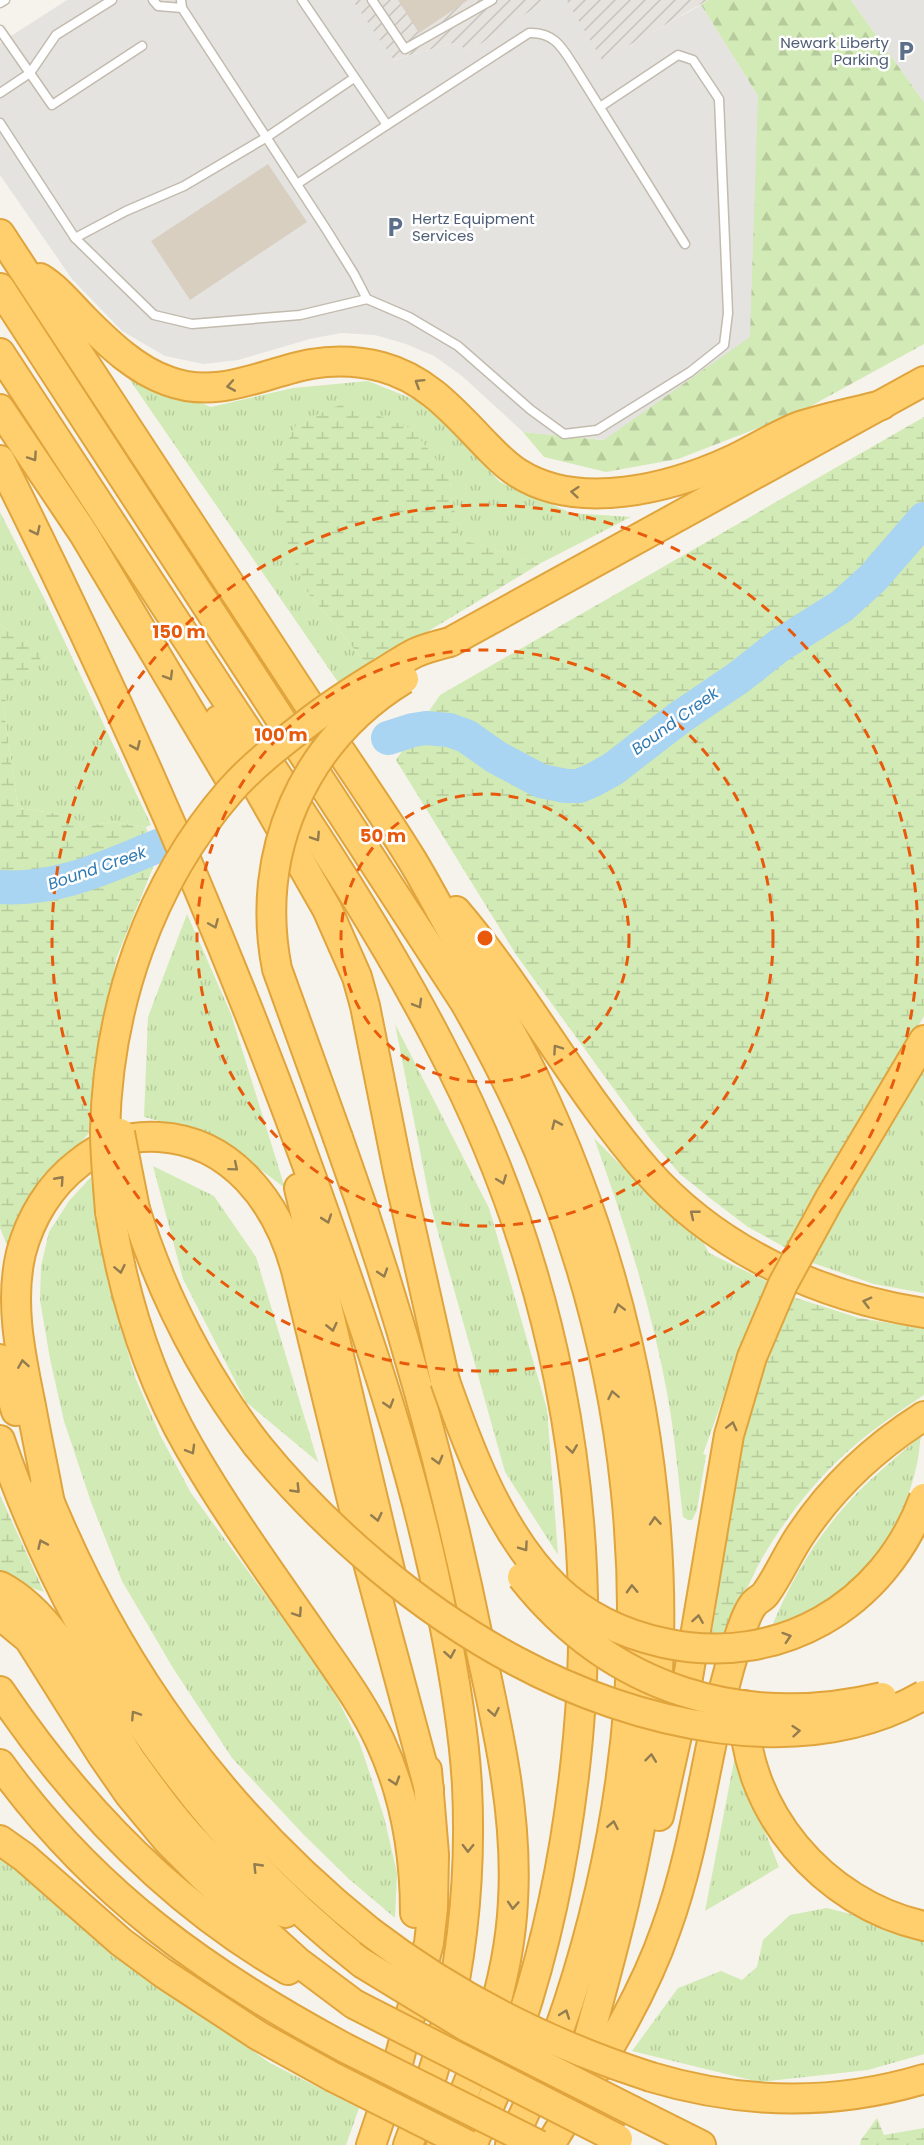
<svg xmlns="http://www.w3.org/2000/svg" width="924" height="2145" viewBox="0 0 924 2145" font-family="Poppins,sans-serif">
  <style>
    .industrial { fill: url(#industrial-furrows) }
    .grass { fill: url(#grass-tufts) }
    .forest { fill: url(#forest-firs) }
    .wetland { fill: url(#wetland-marsh) }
    .parking { fill: #e5e3e0 }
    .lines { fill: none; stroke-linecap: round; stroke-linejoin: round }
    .river { stroke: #a9d4f2; stroke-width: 34 }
    .building { fill: #d8cfc1 }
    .lane-casing { stroke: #c2bbae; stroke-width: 11 }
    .highway-casing { stroke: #e0a43c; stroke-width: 32 }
    .lane { stroke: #fff; stroke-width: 8 }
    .highway { stroke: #ffcf6e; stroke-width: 28 }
    .highway-bridge-casing { stroke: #e0a43c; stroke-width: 32; stroke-linecap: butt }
    .highway-bridge { stroke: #ffcf6e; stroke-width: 28 }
    .oneway { stroke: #937c4e }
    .ring { fill: none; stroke: #e8590c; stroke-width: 3; stroke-dasharray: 10 8 }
    .labels { text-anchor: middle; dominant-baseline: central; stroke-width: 5; stroke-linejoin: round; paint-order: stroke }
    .service-label { font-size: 15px; fill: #4e5e75; stroke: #fff; text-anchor: end }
    .water-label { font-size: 16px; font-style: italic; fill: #2e7ab2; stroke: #fff }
    .centre { fill: #e8590c; stroke: #fff; stroke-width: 3 }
    .ring-label { font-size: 18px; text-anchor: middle; font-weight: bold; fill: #e8590c; stroke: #fff; stroke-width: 5; stroke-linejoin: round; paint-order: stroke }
  </style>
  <defs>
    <pattern id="industrial-furrows" width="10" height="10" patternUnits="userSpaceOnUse" patternTransform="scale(1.5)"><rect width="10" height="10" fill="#e6e2dd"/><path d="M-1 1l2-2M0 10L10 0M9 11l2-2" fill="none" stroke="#c7c3be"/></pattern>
    <pattern id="grass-tufts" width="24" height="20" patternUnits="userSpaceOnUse" patternTransform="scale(1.5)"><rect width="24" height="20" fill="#d2eab5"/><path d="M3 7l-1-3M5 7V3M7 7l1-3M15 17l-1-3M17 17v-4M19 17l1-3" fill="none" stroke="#b6ca9c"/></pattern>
    <pattern id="forest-firs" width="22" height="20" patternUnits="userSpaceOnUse" patternTransform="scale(1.5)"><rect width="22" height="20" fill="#d2eab5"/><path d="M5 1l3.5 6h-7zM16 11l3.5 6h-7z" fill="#b6ca9c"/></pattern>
    <pattern id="wetland-marsh" width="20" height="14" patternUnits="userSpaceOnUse" patternTransform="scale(1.5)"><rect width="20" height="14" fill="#d2eab5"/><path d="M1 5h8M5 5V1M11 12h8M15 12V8" fill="none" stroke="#b6ca9c"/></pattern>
  </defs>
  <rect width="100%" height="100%" fill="#f6f3ec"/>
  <g class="industrial">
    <path d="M352,0H547L470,51L453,43L393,60Z"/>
    <path d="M566,0H708L602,61Z"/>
  </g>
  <g class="grass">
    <path d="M125,373L211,407L293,388L368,381L428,405L500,482L571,513L631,517L541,563L458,539L449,475L305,589L369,667L338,682Z"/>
    <path d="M0,512L46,602L151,825L146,827L111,822L83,827L72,816L18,808L3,704L42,655L0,624Z"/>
    <path d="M187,914L231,1014L285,1188L216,1136L144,1117L148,1017Z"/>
    <path d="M395,1024L489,1208L547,1409L558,1555L505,1472L431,1207Z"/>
    <path d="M924,1067V1293L874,1284L810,1262Z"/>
    <path d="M594,1138L673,1218L702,1240L709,1253L770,1283L726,1390L703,1454L706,1455L697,1510L692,1520H688L683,1517C678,1477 675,1437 668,1398C652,1310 625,1223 594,1138Z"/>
    <path d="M153,1166L214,1196L256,1257L318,1462L246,1402L183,1279Z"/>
    <path d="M91,1177L108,1283L135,1377L160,1435L191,1493L316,1664L339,1702L360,1744L384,1817L397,1873L395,1918L349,1879L304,1835L232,1758L173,1668L122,1581L91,1502L64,1421L50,1359L40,1300L41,1266L49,1232L69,1201Z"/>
    <path d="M921,1436C919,1447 919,1458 916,1468C906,1515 876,1565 838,1594C819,1609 794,1618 772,1626C794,1573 824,1525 865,1485C883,1468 902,1452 921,1436Z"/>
    <path d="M735,1756L779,1867L705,1911Z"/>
    <path d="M0,1857L135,1968L270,2063L359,2108L346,2145H0Z"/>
    <path d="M827,1908L870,1919L924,1938V2054L868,2070L759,2082L632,2051L678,1988L721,1971L742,1980L757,1967L763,1940L790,1915Z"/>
  </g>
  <path class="forest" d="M708,0H851L924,102V344L800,412L678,459L606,472L544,457L523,432L604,440L758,96L701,5Z"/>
  <g class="wetland">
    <path d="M345,403L411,428L449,475L459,539L541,563L369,667L305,589L266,485L297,423Z"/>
    <path d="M924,417V1016L788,1249L748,1227L711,1199L680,1174L651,1140L517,956L396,760L440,695Z"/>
    <path d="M0,624L43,655L3,704L18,808L72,816L83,827L111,822L146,827L156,860L116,959L91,1131L26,1202L7,1245L0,1228Z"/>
    <path d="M793,1297L859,1318L924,1329V1395C897,1413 870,1431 846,1453C813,1482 773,1534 754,1574C744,1593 737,1614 730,1634L712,1635L736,1465L744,1422Z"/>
    <path d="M0,1495L44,1592L0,1577Z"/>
    <path d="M877,2118L884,2135L924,2128V2145H860L861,2140Z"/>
  </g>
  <g class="parking">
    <path d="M67,0H352L394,60L453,43L470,51L547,0H566L602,60L701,5L758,96L750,337L604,440L523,432L462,376L434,356L406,344L375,335L341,333L310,339L238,360L204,364L165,356L122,331L72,279L0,175V43Z"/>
    <path d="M851,0H924V102Z"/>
  </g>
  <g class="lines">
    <g class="river">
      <path d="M388,738L413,730L426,728L449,730L466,736L496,757L541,781L566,786H579L593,780L613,769L679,718L738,678L780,645L842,606L873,578L924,519"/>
      <path d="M0,887C57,891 106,867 158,846"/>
    </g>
  </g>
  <g class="building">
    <path d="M398,0H468L419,33Z"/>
    <path d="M268,164L307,222L190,300L151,241Z"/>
  </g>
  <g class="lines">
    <g class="lane-casing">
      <g id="lane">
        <path d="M153,0L158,6L182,8"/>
        <path d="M181,0L182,8L326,229L354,274L367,299"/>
        <path d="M302,0L387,125L529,33C554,32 562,47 574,66L685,244"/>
        <path d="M372,0L405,49L492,0"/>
        <path d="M0,3L5,0"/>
        <path d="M0,30L52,105L142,46"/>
        <path d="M0,93L30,73L56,35L112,0"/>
        <path d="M0,123L75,238L154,315L192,324L300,315L367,299L409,317L458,346L531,410L564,434L597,430L690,372L724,345L728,313L719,99L693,60L678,55L600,107"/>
        <path d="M297,184L387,125"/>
        <path d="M75,238L126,211L184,186L267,137L354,78"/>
      </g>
    </g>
    <g class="highway-casing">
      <g id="highway">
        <path d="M0,234C99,384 197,535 296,685C334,743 375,800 412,860C429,888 444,918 461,947C487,990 512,1032 534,1077C635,1287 679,1526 651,1757C639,1854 614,1947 588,2040"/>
        <path d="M40,278C58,289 71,306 85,320C109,344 136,370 168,381C218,400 263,373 311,364C335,360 359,361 382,367C427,379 455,413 486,445C496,455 506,466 518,473C579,512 671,488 732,460C755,449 777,435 800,426C827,417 855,412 882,405"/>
        <path d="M0,288L464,1001C644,1310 680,1661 569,2001C553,2050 532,2098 510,2145"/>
        <path d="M0,353C74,466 147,579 221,691C297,806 376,921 439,1043C552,1257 600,1497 578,1738C565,1879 533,2016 472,2145"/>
        <path d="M0,409L84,534L233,784"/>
        <path d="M0,460C129,716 243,978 337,1249C380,1370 419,1492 443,1618C454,1673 464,1729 467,1786C473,1909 453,2031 408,2145"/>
        <path d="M450,642L924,381"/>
        <path d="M219,720L327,909L357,977L365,1006L398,1171L445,1381"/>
        <path d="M456,911C526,993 576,1090 647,1171C718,1251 820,1297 924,1313"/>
        <path d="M338,1138C398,1304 445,1474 480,1647C498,1730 518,1815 513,1901C509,1987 477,2068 441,2145"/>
        <path d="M299,1188L393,1583"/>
        <path d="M830,1198L924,1040"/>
        <path d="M135,1209C162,1295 202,1373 257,1445"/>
        <path d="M110,1212C123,1294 147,1374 189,1447C227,1513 272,1575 315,1637C338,1671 363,1704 380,1741C405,1795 415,1854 415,1913"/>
        <path d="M0,1359L16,1411"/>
        <path d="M0,1440C70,1643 193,1830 362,1963"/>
        <path d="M44,1488C115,1665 220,1811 369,1931"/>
        <path d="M50,1504C44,1471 37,1439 31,1406C21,1357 9,1303 21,1253C30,1218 50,1185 79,1163C102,1144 129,1135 159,1137C232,1141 278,1203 296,1270L359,1529L429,1789"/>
        <path d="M0,1586C63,1619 94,1705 133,1763C161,1802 191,1843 229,1874C246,1888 266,1900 285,1913"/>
        <path d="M0,1615L29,1639L102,1755L129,1794L168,1841L203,1876L298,1962L354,2004"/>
        <path d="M0,1691C75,1802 171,1903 288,1970"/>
        <path d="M744,1705C742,1810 824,1904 924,1926"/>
        <path d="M0,1764C93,1893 207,1974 345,2048"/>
        <path d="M659,1816L682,1713L729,1435L752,1357"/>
        <path d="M0,1840L24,1857L121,1942L163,1973L259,2036L333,2077"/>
        <path d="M651,2077C741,2104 834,2106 924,2079"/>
        <path d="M633,2111L701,2145"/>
        <path d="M371,2145L396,2071L429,1943L433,1908L434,1854L427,1770"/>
        <path d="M550,2145C592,2075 639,2007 666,1929C701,1834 707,1730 740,1634C743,1626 747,1612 753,1605C756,1600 763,1598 766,1593C779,1575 788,1553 801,1534C833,1486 875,1447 924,1416"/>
      </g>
    </g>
    <use href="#lane" class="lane"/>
    <use href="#highway" class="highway"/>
    <g class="highway-bridge-casing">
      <g id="highway-bridge">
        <path d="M120,1133L135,1209"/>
        <path d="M338,1138L277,969C254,853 303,741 404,679"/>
        <path d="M110,1212C108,1184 105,1157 105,1130C108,1007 149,884 230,791C252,766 279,745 305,725C329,706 354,690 380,674C392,667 403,659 415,653C426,648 438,645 450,642"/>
        <path d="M752,1357L783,1284L830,1198"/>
        <path d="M445,1381C470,1452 501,1535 556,1588C586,1617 623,1634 664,1643C778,1668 884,1607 924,1498"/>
        <path d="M257,1445C325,1529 420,1610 516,1661C633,1724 802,1766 924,1695"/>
        <path d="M522,1577C611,1690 743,1730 882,1697"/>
        <path d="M369,1931C454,1996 548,2044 651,2077"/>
        <path d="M362,1963L467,2027L633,2111"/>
        <path d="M354,2004L618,2139"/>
        <path d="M345,2048L539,2145"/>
        <path d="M333,2077L468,2145"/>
      </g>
    </g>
    <use href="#highway-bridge" class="highway-bridge"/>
  </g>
  <defs><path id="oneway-chevron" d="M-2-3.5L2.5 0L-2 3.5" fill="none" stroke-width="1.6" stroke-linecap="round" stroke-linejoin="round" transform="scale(1.5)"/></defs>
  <g class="oneway">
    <use href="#oneway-chevron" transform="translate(419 383) rotate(-148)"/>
    <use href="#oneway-chevron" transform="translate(231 386) rotate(170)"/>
    <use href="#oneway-chevron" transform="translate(33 457) rotate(56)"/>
    <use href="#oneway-chevron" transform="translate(575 492) rotate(-175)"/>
    <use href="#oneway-chevron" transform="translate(36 531) rotate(64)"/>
    <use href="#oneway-chevron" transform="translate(169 676) rotate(59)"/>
    <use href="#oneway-chevron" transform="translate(136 746) rotate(66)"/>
    <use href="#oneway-chevron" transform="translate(316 837) rotate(57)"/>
    <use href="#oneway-chevron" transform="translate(214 924) rotate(67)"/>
    <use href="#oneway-chevron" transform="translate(418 1004) rotate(60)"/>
    <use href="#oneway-chevron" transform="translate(557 1049) rotate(-125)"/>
    <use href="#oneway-chevron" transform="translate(556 1124) rotate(-114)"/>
    <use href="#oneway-chevron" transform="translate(234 1167) rotate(40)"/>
    <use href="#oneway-chevron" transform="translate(60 1180) rotate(-48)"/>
    <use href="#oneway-chevron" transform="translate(502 1180) rotate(69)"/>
    <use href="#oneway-chevron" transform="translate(694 1214) rotate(-141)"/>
    <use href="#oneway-chevron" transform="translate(327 1219) rotate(71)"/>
    <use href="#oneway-chevron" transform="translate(120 1269) rotate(78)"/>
    <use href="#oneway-chevron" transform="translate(383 1273) rotate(72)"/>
    <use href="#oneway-chevron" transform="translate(867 1302) rotate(-165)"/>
    <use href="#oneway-chevron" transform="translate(619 1308) rotate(-104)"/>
    <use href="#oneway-chevron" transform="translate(332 1327) rotate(77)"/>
    <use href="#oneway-chevron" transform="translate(23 1364) rotate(-99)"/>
    <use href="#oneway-chevron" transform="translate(613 1395) rotate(-101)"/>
    <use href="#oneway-chevron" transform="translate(389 1404) rotate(73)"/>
    <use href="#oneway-chevron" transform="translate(732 1426) rotate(-76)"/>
    <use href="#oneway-chevron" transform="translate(572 1449) rotate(82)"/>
    <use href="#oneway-chevron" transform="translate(191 1450) rotate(60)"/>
    <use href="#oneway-chevron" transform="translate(438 1460) rotate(75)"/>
    <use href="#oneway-chevron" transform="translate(296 1489) rotate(46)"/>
    <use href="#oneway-chevron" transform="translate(377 1517) rotate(77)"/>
    <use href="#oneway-chevron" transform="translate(655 1521) rotate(-94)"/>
    <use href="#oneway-chevron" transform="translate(42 1544) rotate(-114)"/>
    <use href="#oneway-chevron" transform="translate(524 1547) rotate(55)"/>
    <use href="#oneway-chevron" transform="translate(632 1589) rotate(-92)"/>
    <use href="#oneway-chevron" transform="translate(298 1613) rotate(56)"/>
    <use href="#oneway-chevron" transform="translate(698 1619) rotate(-81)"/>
    <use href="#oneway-chevron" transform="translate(787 1637) rotate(-18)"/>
    <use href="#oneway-chevron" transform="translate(450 1654) rotate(80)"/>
    <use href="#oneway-chevron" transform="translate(494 1712) rotate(79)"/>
    <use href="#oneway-chevron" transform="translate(135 1715) rotate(-123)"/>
    <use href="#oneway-chevron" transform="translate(796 1731) rotate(-5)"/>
    <use href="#oneway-chevron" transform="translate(651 1758) rotate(-83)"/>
    <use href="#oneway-chevron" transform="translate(395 1781) rotate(72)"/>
    <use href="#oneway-chevron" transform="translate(613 1825) rotate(-79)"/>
    <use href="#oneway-chevron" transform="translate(468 1848) rotate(91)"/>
    <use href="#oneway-chevron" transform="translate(257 1867) rotate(-134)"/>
    <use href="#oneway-chevron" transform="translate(513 1905) rotate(94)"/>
    <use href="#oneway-chevron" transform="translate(565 2014) rotate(-70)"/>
  </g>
  <g class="ring">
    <circle cx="485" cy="938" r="144"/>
    <circle cx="485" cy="938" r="288"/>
    <circle cx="485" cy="938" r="433"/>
  </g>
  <defs>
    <g id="parking-bare" transform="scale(1.62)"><path d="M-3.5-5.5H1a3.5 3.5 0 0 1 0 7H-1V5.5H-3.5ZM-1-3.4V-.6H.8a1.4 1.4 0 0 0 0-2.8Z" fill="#5c6f8a" stroke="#fff" stroke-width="2.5" paint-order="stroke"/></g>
  </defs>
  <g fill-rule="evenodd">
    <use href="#parking-bare" x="906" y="51"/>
    <use href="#parking-bare" x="395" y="227"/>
  </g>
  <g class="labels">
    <g class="service-label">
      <text x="889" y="42">Newark Liberty<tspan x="889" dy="17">Parking</tspan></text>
      <text x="412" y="218" text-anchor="start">Hertz Equipment<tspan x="412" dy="17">Services</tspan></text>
    </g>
    <g class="water-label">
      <text transform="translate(675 721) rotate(-36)">Bound Creek</text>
      <text transform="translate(97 868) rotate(-19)">Bound Creek</text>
    </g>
  </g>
  <circle cx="485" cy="938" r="9" class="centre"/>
  <g class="ring-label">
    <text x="179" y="638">150 m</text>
    <text x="281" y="741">100 m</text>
    <text x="383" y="842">50 m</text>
  </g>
</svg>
